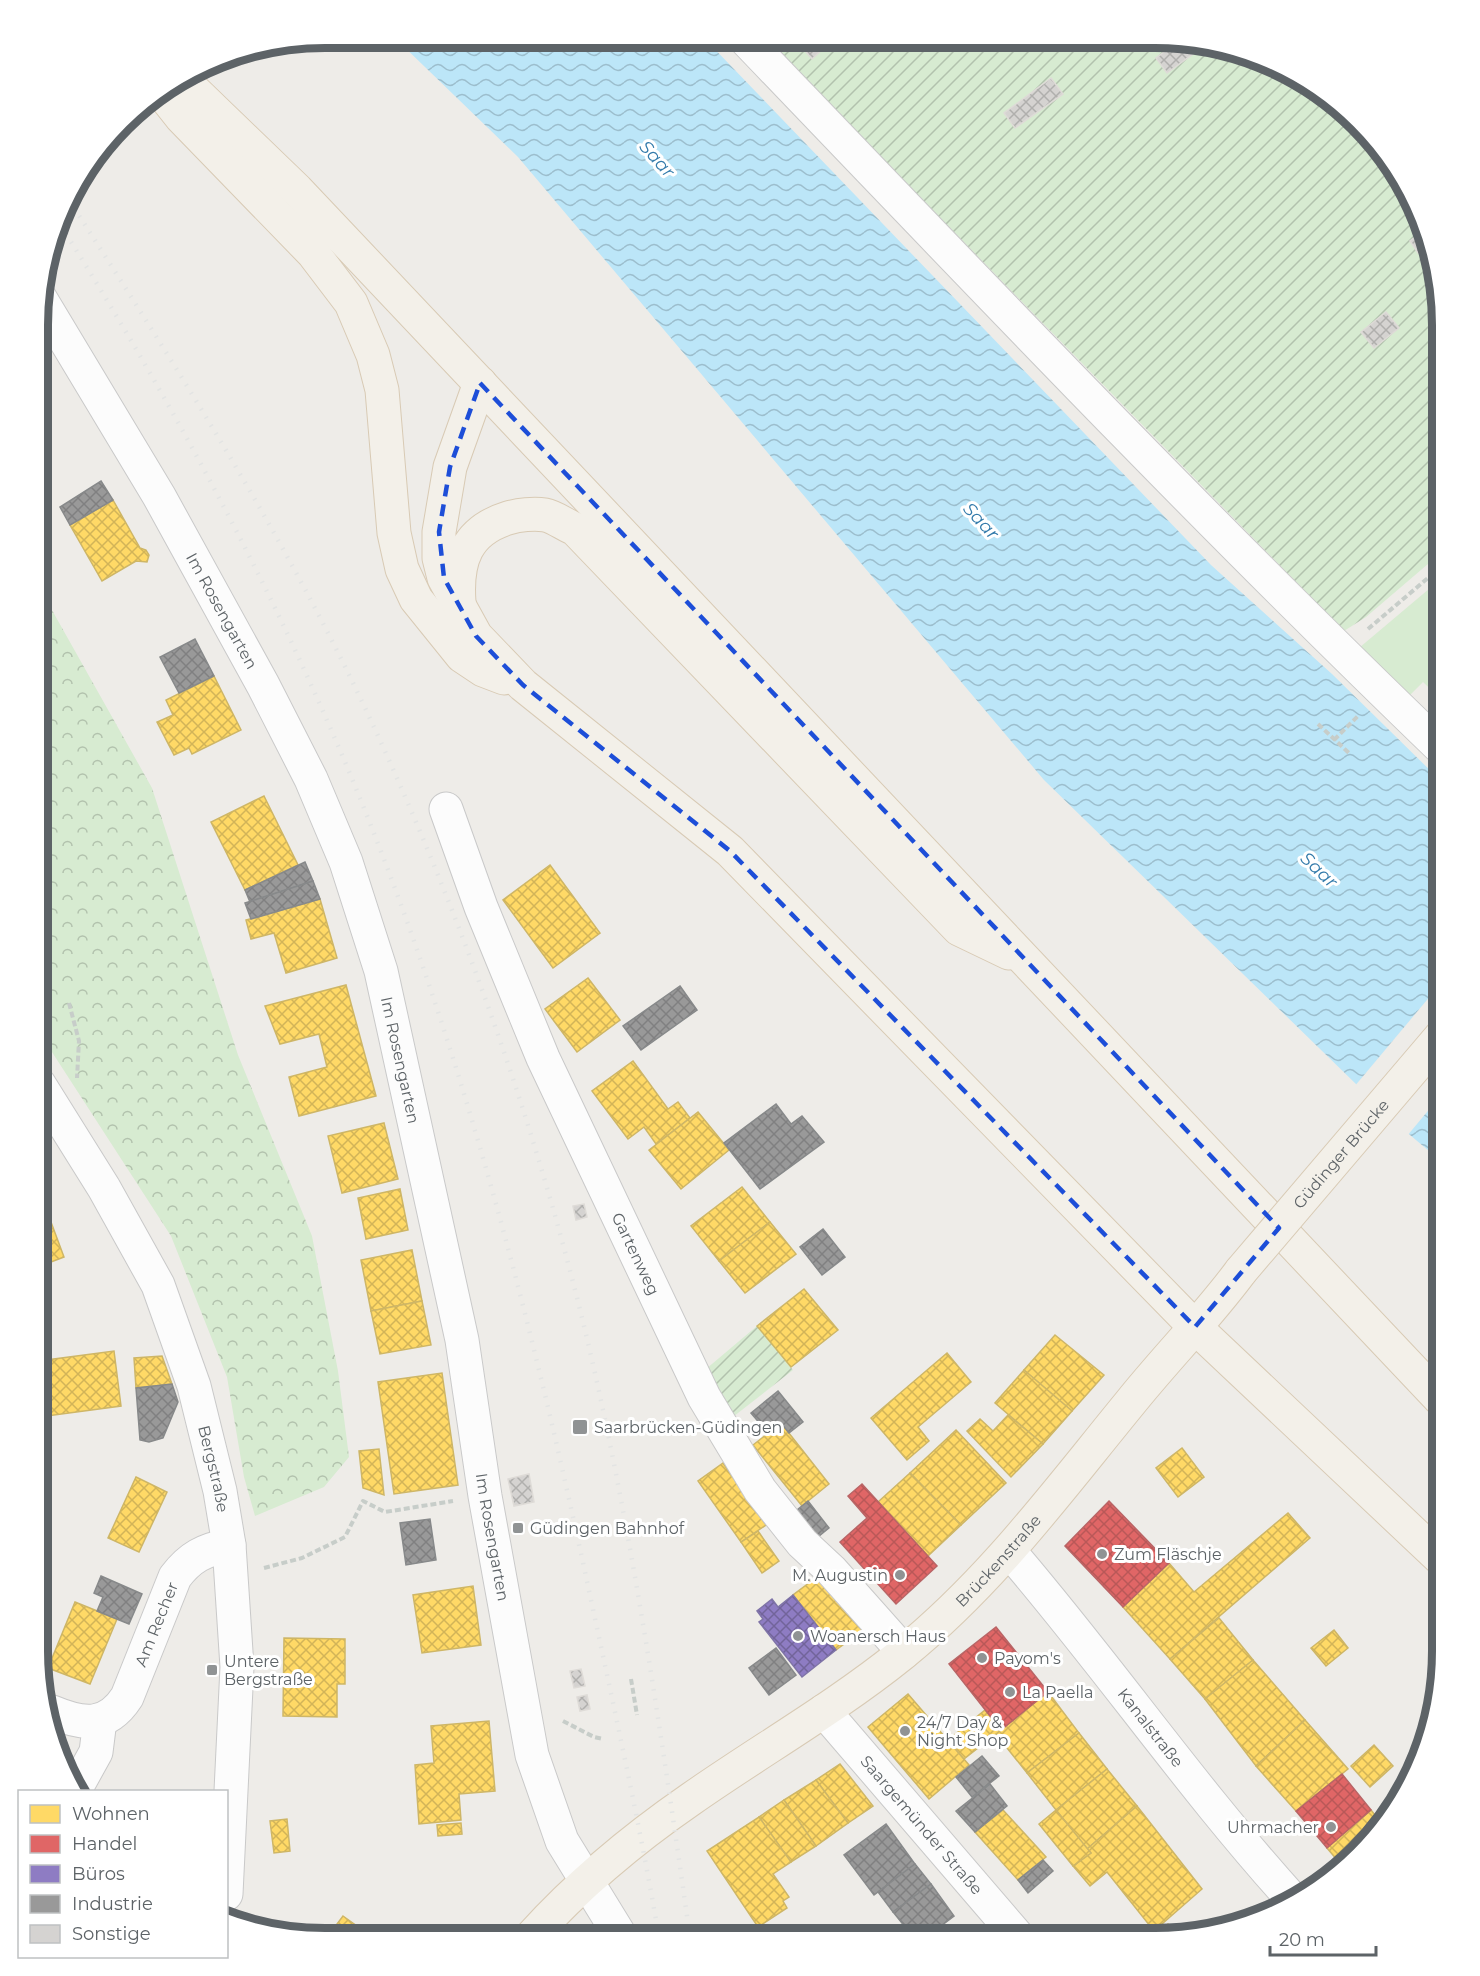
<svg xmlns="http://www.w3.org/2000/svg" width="1480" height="1976" viewBox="0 0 1480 1976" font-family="Montserrat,sans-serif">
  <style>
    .grass { fill: #d7ebd1 }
    .forest { fill: url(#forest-crowns) }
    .garden { fill: url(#garden-furrows) }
    .water { fill: url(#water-waves) }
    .pier { fill: #eeece8 }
    .homes { fill: url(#homes-cross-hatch); stroke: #ceb666; stroke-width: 1.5 }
    .shops { fill: url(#shops-cross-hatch); stroke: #b96566; stroke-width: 1.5 }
    .offices { fill: url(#offices-cross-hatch); stroke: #7f74a7; stroke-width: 1.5 }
    .industry { fill: url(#industry-cross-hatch); stroke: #87898a; stroke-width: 1.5 }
    .building { fill: url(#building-cross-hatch); stroke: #dedbd7; stroke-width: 1.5 }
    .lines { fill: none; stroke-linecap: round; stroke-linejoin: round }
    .minor-casing { stroke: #c9c9c9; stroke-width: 35 }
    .major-casing { stroke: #d8cab4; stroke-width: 35 }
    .path { stroke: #c7cdc9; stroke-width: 4; stroke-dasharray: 6 3; stroke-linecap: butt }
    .minor { stroke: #fcfcfc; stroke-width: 33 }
    .major { stroke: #f3f0e9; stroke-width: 33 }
    .rail { stroke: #e3e4e3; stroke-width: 4.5; stroke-dasharray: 1.5 8; stroke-linecap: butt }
    .major-bridge-casing { stroke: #d8cab4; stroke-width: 35; stroke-linecap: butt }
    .major-bridge { stroke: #f3f0e9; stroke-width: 33 }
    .marked { fill: none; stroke: #1d4ed8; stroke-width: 4.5; stroke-dasharray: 12 8; stroke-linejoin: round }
    .poi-dot { fill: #909394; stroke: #fff; stroke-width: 2 }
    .labels { text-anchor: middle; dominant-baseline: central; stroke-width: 6; stroke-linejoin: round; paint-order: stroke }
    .street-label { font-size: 16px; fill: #5d6367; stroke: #fff }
    .poi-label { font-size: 16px; fill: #5d6367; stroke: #fff; text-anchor: start }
    .water-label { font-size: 18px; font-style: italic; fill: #337bab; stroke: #fff }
    .rim { fill: none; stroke: #5d6367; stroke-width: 8 }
  </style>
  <defs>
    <pattern id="forest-crowns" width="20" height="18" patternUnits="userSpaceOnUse" patternTransform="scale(1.5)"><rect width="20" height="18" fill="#d7ebd1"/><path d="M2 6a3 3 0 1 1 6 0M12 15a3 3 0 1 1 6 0" fill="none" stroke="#b2c2ad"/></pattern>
    <pattern id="garden-furrows" width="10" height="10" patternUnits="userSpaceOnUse" patternTransform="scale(1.5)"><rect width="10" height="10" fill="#d7ebd1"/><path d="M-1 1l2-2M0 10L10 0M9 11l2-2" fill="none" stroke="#b2c2ad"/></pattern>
    <pattern id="water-waves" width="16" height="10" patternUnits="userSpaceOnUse" patternTransform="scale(1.5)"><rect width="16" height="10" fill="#bce6f8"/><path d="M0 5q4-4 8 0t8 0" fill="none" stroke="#9cbecd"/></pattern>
    <pattern id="homes-cross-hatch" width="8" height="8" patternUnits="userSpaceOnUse" patternTransform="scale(1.5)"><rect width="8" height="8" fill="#ffd966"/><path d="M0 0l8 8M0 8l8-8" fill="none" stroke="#d2b458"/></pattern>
    <pattern id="shops-cross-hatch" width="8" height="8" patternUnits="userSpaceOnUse" patternTransform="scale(1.5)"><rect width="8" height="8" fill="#e06666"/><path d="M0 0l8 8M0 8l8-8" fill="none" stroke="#b95858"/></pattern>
    <pattern id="offices-cross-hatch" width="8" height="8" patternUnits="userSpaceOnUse" patternTransform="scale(1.5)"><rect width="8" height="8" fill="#8e7cc3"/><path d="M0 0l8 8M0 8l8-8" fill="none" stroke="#72649a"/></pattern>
    <pattern id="industry-cross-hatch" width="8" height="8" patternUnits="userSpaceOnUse" patternTransform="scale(1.5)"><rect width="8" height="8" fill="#999"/><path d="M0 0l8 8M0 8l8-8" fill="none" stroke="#808081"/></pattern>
    <pattern id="building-cross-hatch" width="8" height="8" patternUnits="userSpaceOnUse" patternTransform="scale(1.5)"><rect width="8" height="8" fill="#d5d3d1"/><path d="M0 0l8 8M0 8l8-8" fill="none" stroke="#b0afad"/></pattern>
  </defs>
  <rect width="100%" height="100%" fill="#eeece8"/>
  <path class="grass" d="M1442,578V700L1423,682L1409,696L1359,648Z"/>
  <path class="forest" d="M39,587L152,788L238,1055L312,1236L338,1371L349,1457L324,1487L255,1516L244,1477L227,1377L171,1236L39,1032Z"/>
  <g class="garden">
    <path d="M765,39L1193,40L1315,86L1371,136L1413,197L1442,324V552L1366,617L1344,631Z"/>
    <path d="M757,1326L793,1370L729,1420L706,1369Z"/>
  </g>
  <path class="water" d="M395,38L705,39L1211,565L1332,674L1442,782V1162L1397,1124L1044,780L518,157Z"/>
  <path class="pier" d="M1442,982V1094L1407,1136L1354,1087Z"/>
  <g class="homes">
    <path d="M113,500L140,548L146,550L149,555L147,562L136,561L102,581L70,525Z"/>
    <path d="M214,676L241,730L192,754L189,748L174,755L157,722L173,715L166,700Z"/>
    <path d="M264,796L298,865L245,890L211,822Z"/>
    <path d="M550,865L600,933L553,968L503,900Z"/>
    <path d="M320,899L337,958L286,973L274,933L251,939L246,920Z"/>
    <path d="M588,978L620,1020L577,1052L545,1009Z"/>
    <path d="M346,985L376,1096L299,1116L289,1077L327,1067L319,1034L280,1044L265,1006Z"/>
    <path d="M633,1061L668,1109L678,1102L690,1118L656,1144L644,1127L628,1139L592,1091Z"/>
    <path d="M698,1112L729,1150L681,1189L649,1150Z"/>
    <path d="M384,1123L398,1179L342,1193L328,1136Z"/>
    <path d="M38,1187L64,1257L38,1267Z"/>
    <path d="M742,1187L770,1222L719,1261L691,1226Z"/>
    <path d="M400,1189L408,1230L366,1239L358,1198Z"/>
    <path d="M770,1222L796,1254L745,1293L719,1261Z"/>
    <path d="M412,1250L422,1301L371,1311L361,1260Z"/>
    <path d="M804,1289L838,1330L791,1367L757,1326Z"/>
    <path d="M422,1301L431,1345L380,1354L371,1311Z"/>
    <path d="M1055,1335L1104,1375L1072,1411L1024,1370Z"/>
    <path d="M114,1351L121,1406L47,1416L39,1361Z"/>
    <path d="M947,1353L971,1382L918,1427L929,1441L907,1460L871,1418Z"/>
    <path d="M162,1356L172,1384L136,1388L134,1358Z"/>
    <path d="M1024,1370L1072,1411L1043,1444L995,1403Z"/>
    <path d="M442,1373L458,1485L394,1494L378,1382Z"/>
    <path d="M1008,1415L1043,1444L1011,1477L967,1431L980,1419L993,1431Z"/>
    <path d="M781,1423L829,1484L802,1506L753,1445Z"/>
    <path d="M956,1430L1006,1483L961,1525L910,1473Z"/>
    <path d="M1182,1448L1204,1477L1178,1497L1156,1468Z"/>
    <path d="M379,1449L384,1495L363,1488L359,1451Z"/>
    <path d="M723,1463L766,1525L741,1542L698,1481Z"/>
    <path d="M910,1473L961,1525L928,1556L878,1502Z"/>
    <path d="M136,1477L167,1492L139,1552L108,1538Z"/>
    <path d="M1288,1513L1310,1538L1170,1659L1123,1607L1169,1563L1194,1592Z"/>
    <path d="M758,1531L779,1561L762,1573L741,1542Z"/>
    <path d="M821,1574L863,1630L836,1650L793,1595Z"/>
    <path d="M473,1586L481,1645L422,1653L413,1595Z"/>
    <path d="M75,1602L117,1619L90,1684L48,1668Z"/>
    <path d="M1219,1618L1253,1660L1205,1699L1170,1659Z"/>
    <path d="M1334,1630L1348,1648L1326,1666L1311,1648Z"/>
    <path d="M38,1635L51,1655L40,1662L38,1652Z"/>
    <path d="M284,1638L345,1639V1684H337V1717L283,1716Z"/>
    <path d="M1253,1660L1305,1720L1256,1766L1205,1699Z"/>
    <path d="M1048,1692L1079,1733L1027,1773L996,1734Z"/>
    <path d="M908,1694L969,1765L929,1799L868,1727Z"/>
    <path d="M985,1710L1001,1730L964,1759L948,1740Z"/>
    <path d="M1305,1720L1348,1769L1296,1811L1256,1766Z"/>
    <path d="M489,1721L495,1791L459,1794L461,1820L419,1824L415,1765L434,1763L431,1726Z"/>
    <path d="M1079,1733L1107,1769L1056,1810L1027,1773Z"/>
    <path d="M1374,1745L1393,1766L1370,1787L1351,1766Z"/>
    <path d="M840,1764L873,1806L848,1823L816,1780Z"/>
    <path d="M1107,1769L1137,1806L1087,1849L1056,1810Z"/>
    <path d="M816,1780L848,1823L816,1846L784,1800Z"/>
    <path d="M784,1800L816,1846L791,1862L759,1817Z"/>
    <path d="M1137,1806L1202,1889L1154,1931L1107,1872L1090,1886L1073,1866L1091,1853L1087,1849Z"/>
    <path d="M1003,1810L1046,1857L1018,1880L975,1832Z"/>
    <path d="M1056,1810L1091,1853L1073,1866L1039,1824Z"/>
    <path d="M1371,1810L1382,1824L1344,1868L1327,1848Z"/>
    <path d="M759,1817L791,1862L773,1874L789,1897L783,1901L787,1908L758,1927L707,1851Z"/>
    <path d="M287,1819L290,1851L274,1853L270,1821Z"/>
    <path d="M461,1823L462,1834L438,1836L437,1825Z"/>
    <path d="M343,1916L371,1936H328Z"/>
    <path d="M1168,1924L1178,1933L1155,1938Z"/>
    <path d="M796,1925L802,1938L765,1937Z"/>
  </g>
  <g class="shops">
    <path d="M862,1484L937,1566L896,1604L840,1542L867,1518L848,1496Z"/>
    <path d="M1109,1501L1169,1563L1123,1607L1065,1546Z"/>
    <path d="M996,1627L1048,1692L1001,1730L949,1664Z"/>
    <path d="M1342,1774L1371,1810L1327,1848L1296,1811Z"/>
  </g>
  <path class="offices" d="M793,1595L836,1650L802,1677L759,1622L763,1619L757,1611L772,1599L778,1607Z"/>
  <g class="industry">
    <path d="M101,481L113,500L70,525L60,507Z"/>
    <path d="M195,639L214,676L179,693L160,657Z"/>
    <path d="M305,862L313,881L250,902L245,890Z"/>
    <path d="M313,881L320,899L251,919L245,903Z"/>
    <path d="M680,986L697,1010L641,1050L623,1026Z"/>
    <path d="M776,1104L791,1124L802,1116L824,1142L760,1189L724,1143Z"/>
    <path d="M823,1229L845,1257L822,1275L800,1247Z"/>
    <path d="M172,1384L178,1402L163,1438L149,1442L140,1440L136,1388Z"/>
    <path d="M778,1391L803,1422L789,1433L781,1423L768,1433L751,1413Z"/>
    <path d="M808,1501L829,1528L813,1541L792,1514Z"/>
    <path d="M430,1519L436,1560L406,1565L400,1523Z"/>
    <path d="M101,1576L142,1594L129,1624L97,1611L103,1597L94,1593Z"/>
    <path d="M776,1648L796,1675L769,1695L749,1668Z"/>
    <path d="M982,1756L999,1776L972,1797L956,1777Z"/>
    <path d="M990,1784L1007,1806L975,1832L956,1811Z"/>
    <path d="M886,1824L915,1864L874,1895L844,1855Z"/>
    <path d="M1043,1860L1053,1871L1028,1893L1018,1880Z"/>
    <path d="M915,1864L931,1884L893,1912L878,1892Z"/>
    <path d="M931,1884L954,1916L925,1938H914L893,1912Z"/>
  </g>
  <g class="building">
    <path d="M809,39H834L812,59L801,46Z"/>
    <path d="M1180,40H1189L1197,51L1167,73L1156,58Z"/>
    <path d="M1051,78L1063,94L1015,128L1004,113Z"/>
    <path d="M1421,233L1425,248L1418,253L1410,241Z"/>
    <path d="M1386,312L1399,328L1374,348L1361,332Z"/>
    <path d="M584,1204L587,1217L576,1220L573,1206Z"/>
    <path d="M529,1474L534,1502L514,1506L508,1479Z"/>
    <path d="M581,1669L585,1686L574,1688L570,1671Z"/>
    <path d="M587,1695L590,1709L580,1711L577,1697Z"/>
  </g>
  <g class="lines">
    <g class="minor-casing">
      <g id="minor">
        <path d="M745,39C974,278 1203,519 1442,749"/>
        <path id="s1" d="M40,298L159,496L263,685L311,779L346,862L381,971L462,1340L485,1496L532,1755L562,1841L621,1937"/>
        <path id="s2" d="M446,809L481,907L543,1058L704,1397L760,1490L802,1543L831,1570L904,1652"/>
        <path id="s3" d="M39,1084L104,1188L158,1285L194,1386L220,1491L229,1545L237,1667L226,1894"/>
        <path id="s4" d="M1010,1552C1108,1666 1193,1790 1294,1901"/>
        <path id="s5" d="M824,1711L1019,1938"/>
        <path id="s6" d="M52,1712C83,1725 107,1728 127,1697L175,1577C190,1557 204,1550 229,1545"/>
        <path d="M75,1790L96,1752L100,1720"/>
      </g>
    </g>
    <g class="major-casing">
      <g id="major">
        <path d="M184,81L297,190L1442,1401"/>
        <path d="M162,93L181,117L313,253L351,303L373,355L382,390L394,533L402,569L416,599L462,656L483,670L504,678"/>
        <path d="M480,383L450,467L439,532V558L444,578L476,636L523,685L730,851L1195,1327L1442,1560"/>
        <path d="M459,602C456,561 466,531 508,518C518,515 534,513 545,515C555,517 565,525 575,529L959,929L1009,953"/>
        <path id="s7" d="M531,1937C578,1885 633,1839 691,1799C761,1750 835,1708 902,1654C992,1581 1057,1492 1130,1403C1166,1358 1207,1317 1241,1271"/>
      </g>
    </g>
    <g class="path">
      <path d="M1368,629L1442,566"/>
      <path d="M1318,724L1350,754"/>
      <path d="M1334,740L1359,715"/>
      <path d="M69,1003L79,1041L77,1078"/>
      <path d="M264,1568L302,1558L345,1537L363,1501L385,1512L453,1501"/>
      <path d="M631,1679L637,1715"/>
      <path d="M563,1721L594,1737L603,1739"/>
    </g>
    <use href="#minor" class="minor"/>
    <use href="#major" class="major"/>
    <g class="rail">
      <path d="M69,200C176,366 282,532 366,710C469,930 553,1172 603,1410C640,1585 665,1761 690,1937"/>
      <path d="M61,226C173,403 275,592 355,786C461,1044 530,1314 588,1586C613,1703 639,1820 659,1937"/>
    </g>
    <g class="major-bridge-casing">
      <g id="major-bridge">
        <path id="s8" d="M1241,1271L1442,1035"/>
      </g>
    </g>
    <use href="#major-bridge" class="major-bridge"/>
  </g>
  <path class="marked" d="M480,383L1279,1228L1195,1327L730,851L523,685L476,636L444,578L439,532L450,467Z"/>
  <g class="poi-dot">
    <rect x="572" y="1419" width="16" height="16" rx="3"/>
    <rect x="512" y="1522" width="12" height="12" rx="3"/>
    <circle cx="1102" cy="1554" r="6"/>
    <circle cx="900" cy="1575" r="6"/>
    <circle cx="798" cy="1636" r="6"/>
    <circle cx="982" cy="1658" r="6"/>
    <rect x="206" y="1664" width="12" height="12" rx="3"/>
    <circle cx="1010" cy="1692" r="6"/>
    <circle cx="905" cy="1731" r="6"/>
    <circle cx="1331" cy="1827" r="6"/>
  </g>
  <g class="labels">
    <g class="street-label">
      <text stroke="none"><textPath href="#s1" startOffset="362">Im Rosengarten</textPath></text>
      <text stroke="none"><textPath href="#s1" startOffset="848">Im Rosengarten</textPath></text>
      <text stroke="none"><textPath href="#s8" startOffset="154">Güdinger Brücke</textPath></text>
      <text stroke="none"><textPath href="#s2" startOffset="484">Gartenweg</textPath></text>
      <text stroke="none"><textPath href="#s3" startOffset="426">Bergstraße</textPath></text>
      <text stroke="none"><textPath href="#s1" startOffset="1334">Im Rosengarten</textPath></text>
      <text stroke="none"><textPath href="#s7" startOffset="602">Brückenstraße</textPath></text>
      <text stroke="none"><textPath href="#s6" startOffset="164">Am Recher</textPath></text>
      <text stroke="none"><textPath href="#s4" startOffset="225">Kanalstraße</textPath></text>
      <text stroke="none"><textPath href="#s5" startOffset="150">Saargemünder Straße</textPath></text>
    </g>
    <g class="poi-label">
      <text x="594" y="1427">Saarbrücken-Güdingen</text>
      <text x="530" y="1528">Güdingen Bahnhof</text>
      <text x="1114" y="1554">Zum Fläschje</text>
      <text x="888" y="1575" text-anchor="end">M. Augustin</text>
      <text x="810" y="1636">Woanersch Haus</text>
      <text x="994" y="1658">Payom's</text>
      <text x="224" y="1661">Untere<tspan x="224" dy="18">Bergstraße</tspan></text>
      <text x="1022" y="1692">La Paella</text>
      <text x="917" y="1722">24/7 Day &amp;<tspan x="917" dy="18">Night Shop</tspan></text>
      <text x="1319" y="1827" text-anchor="end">Uhrmacher</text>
    </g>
    <g class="water-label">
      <text transform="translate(657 159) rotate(48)">Saar</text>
      <text transform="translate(981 521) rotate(47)">Saar</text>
      <text transform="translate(1319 870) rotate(43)">Saar</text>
    </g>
  </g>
  <path d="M0 0H1480V1976H0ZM325 48H1155A277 277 0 0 1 1432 325V1651A277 277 0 0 1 1155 1928H325A277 277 0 0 1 48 1651V325A277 277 0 0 1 325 48Z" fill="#fff" fill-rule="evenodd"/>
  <path class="rim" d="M325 48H1155A277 277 0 0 1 1432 325V1651A277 277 0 0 1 1155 1928H325A277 277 0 0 1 48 1651V325A277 277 0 0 1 325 48Z"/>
  <rect x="18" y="1790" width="210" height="168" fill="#ffffff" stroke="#bec1c2" stroke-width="1.5"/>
  <rect x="30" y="1805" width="30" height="18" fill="#ffd966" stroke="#bec1c2" stroke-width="1.5"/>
  <text x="72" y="1820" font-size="18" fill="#5d6367">Wohnen</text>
  <rect x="30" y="1835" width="30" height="18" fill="#e06666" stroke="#bec1c2" stroke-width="1.5"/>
  <text x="72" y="1850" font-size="18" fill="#5d6367">Handel</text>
  <rect x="30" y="1865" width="30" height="18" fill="#8e7cc3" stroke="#bec1c2" stroke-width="1.5"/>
  <text x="72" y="1880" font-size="18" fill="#5d6367">Büros</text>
  <rect x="30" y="1895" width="30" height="18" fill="#999999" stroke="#bec1c2" stroke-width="1.5"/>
  <text x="72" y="1910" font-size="18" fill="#5d6367">Industrie</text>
  <rect x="30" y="1925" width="30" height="18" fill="#d5d3d1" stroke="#bec1c2" stroke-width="1.5"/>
  <text x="72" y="1940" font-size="18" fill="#5d6367">Sonstige</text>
  <path d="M1270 1946v9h106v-9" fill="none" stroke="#5d6367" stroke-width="3"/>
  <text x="1279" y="1946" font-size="18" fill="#5d6367" stroke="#ffffff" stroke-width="4.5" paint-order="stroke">20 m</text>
</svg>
